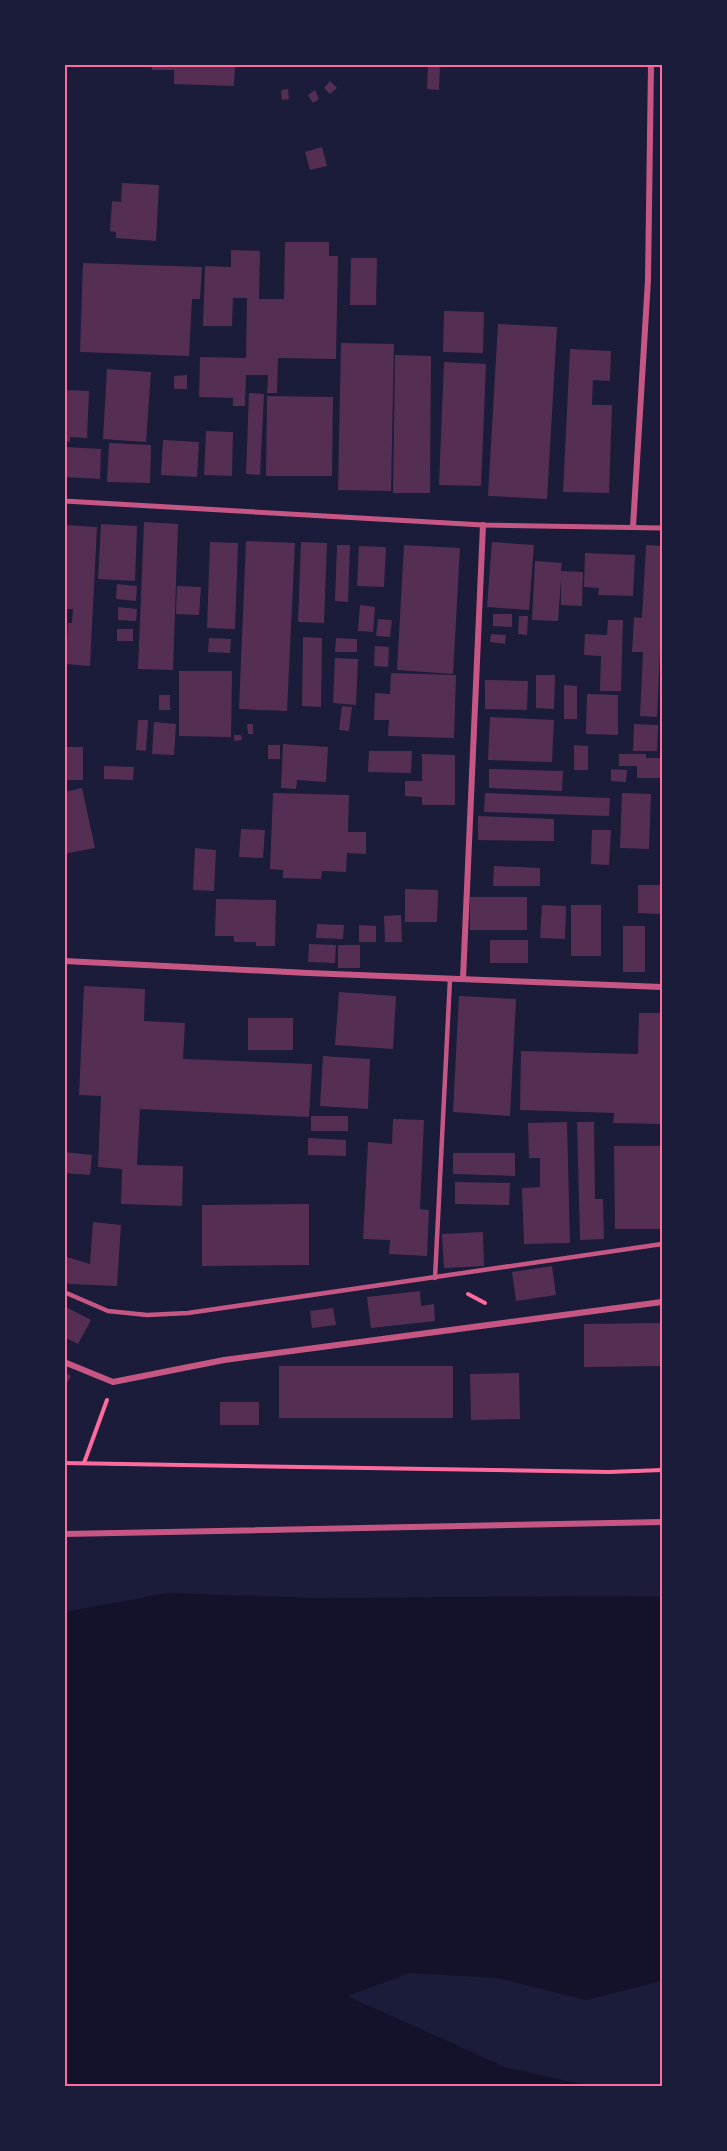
<svg xmlns="http://www.w3.org/2000/svg" width="727" height="2151" viewBox="0 0 727 2151" font-family="Commissioner,sans-serif">
  <style>
    .water { fill: #12122b }
    .building { fill: #542f53 }
    .lines { fill: none; stroke-linecap: round; stroke-linejoin: round }
    .path { stroke: #ff6b9d; stroke-width: 4 }
    .service { stroke: #c65784; stroke-width: 4.5 }
    .pedestrian { stroke: #c65784; stroke-width: 5 }
    .minor { stroke: #c65784; stroke-width: 6 }
    .neatline { fill: none; stroke: #ff6b9d; stroke-width: 2 }
  </style>
  <rect width="100%" height="100%" fill="#1b1b3a"/>
  <path class="water" d="M167,1593L316,1598L614,1596L662,1597V1983L661,1981L586,2000L498,1978L410,1973L347,1996L505,2067L589,2086H65V1612Z"/>
  <g class="building">
    <path d="M152,64H235L234,86L174,84V70H152Z"/>
    <path d="M428,64H440L439,90L427,89Z"/>
    <path d="M330,81L337,88L330,94L324,88Z"/>
    <path d="M288,89L289,99L282,100L281,90Z"/>
    <path d="M315,90L319,99L313,103L308,95Z"/>
    <path d="M322,147L327,166L310,170L305,152Z"/>
    <path d="M122,183L159,185L156,241L116,238V232L110,231L112,201L121,202Z"/>
    <path d="M285,242H329V256H338L336,359L278,358L277,393H267L268,375H246L245,406H233V398L199,397L200,357L246,358L247,298H233L232,326H203L205,266L231,267V250L260,251L259,299H284Z"/>
    <path d="M351,258H377L376,305H350Z"/>
    <path d="M83,263L202,267L200,299H192L189,356L80,352Z"/>
    <path d="M444,311L484,312L483,353L443,352Z"/>
    <path d="M498,324L557,327L547,499L488,496Z"/>
    <path d="M341,343L394,344L391,491L338,490Z"/>
    <path d="M570,349L611,351L610,381L593,380L592,405H612L609,493L563,492Z"/>
    <path d="M395,355L431,356L430,493H393Z"/>
    <path d="M444,362L486,364L481,486L439,485Z"/>
    <path d="M107,369L151,372L146,442L103,439Z"/>
    <path d="M187,375V389H174V376Z"/>
    <path d="M64,390L89,391L87,438L70,437V442L64,441Z"/>
    <path d="M249,393L264,394L260,475L246,474Z"/>
    <path d="M267,396L333,397L332,476H266Z"/>
    <path d="M206,431L233,432L232,476L204,475Z"/>
    <path d="M163,440L199,442L197,477L161,475Z"/>
    <path d="M109,443L151,445L150,483L107,482Z"/>
    <path d="M66,447L101,449L100,479L64,477V452Z"/>
    <path d="M144,522L178,524L173,670L138,669Z"/>
    <path d="M101,524L137,526L135,581L98,579Z"/>
    <path d="M66,525L97,527L90,666L66,664L68,623H72L73,609H64Z"/>
    <path d="M246,541L295,543L287,711L239,709Z"/>
    <path d="M210,542L238,543L235,629L207,628Z"/>
    <path d="M301,542L327,543L324,623L298,622Z"/>
    <path d="M492,542L534,545L529,610L487,607Z"/>
    <path d="M337,545H350L348,602L335,601Z"/>
    <path d="M404,545L460,548L453,674L397,670Z"/>
    <path d="M646,545L662,546V607L657,717L640,716L643,652H632L634,617L642,618Z"/>
    <path d="M359,546L386,547L384,587L357,586Z"/>
    <path d="M585,553L635,555L633,596L598,595L599,588L584,587Z"/>
    <path d="M535,561L562,563L561,571L583,572L582,606L561,605V579L558,621L532,620Z"/>
    <path d="M117,584L137,586L136,601L116,599Z"/>
    <path d="M177,586L201,587L199,615L176,614Z"/>
    <path d="M360,605L375,607L373,632L358,631Z"/>
    <path d="M118,607L137,609L136,621L118,620Z"/>
    <path d="M493,614H512V627L493,626Z"/>
    <path d="M519,616H528L527,635L518,634Z"/>
    <path d="M378,619L392,620L390,637L376,636Z"/>
    <path d="M608,620H623L621,691H600L601,656L584,655L585,634L607,635Z"/>
    <rect x="117" y="629" width="16" height="12"/>
    <path d="M491,634L506,635L505,644L490,642Z"/>
    <path d="M303,637L322,638L321,707L302,706Z"/>
    <path d="M209,638L231,639L230,653L208,652Z"/>
    <path d="M336,638L357,639V652H335Z"/>
    <path d="M375,646L389,647L388,667L374,666Z"/>
    <path d="M335,658L358,659L356,705L333,703Z"/>
    <path d="M179,671H232L231,737L179,736Z"/>
    <path d="M391,673L456,675L454,738L388,736L389,720H374L375,693L390,694Z"/>
    <path d="M536,675H555L554,709L536,708Z"/>
    <path d="M485,680L528,681L527,710L485,709Z"/>
    <path d="M564,685L577,686V719H564Z"/>
    <path d="M587,694L618,695V735L586,734Z"/>
    <rect x="159" y="695" width="11" height="15"/>
    <path d="M342,706L352,707L349,731L339,730Z"/>
    <path d="M490,717L554,720L552,762L488,760Z"/>
    <path d="M138,720H148L146,751L136,750Z"/>
    <path d="M154,722L176,724L174,755L152,754Z"/>
    <path d="M247,724H253V734H248Z"/>
    <path d="M634,724L658,725L657,751H633Z"/>
    <path d="M234,735H241L242,740L234,741Z"/>
    <path d="M283,744L328,747L326,782L297,780L296,789L281,788Z"/>
    <rect x="268" y="745" width="12" height="14"/>
    <path d="M574,745L588,746V770H574Z"/>
    <rect x="64" y="747" width="19" height="33"/>
    <path d="M369,751H412L411,773L368,772Z"/>
    <path d="M422,754L455,755V805H422V797L405,796V781H422Z"/>
    <path d="M619,754H646V758H662V778H637V766H619Z"/>
    <path d="M104,766L134,767L133,780L104,779Z"/>
    <path d="M489,769L563,771L562,791L489,788Z"/>
    <path d="M611,769L627,770L626,782L611,781Z"/>
    <path d="M82,788L95,848L64,854V792Z"/>
    <path d="M273,793L349,795L348,832H366V854L347,853L346,872L322,871L321,879L283,878V870L270,869Z"/>
    <path d="M485,793L610,798L609,816L484,812Z"/>
    <path d="M622,793L651,794L649,849L620,848Z"/>
    <path d="M478,816L554,819V841L478,840Z"/>
    <path d="M241,829L265,830L263,858L239,857Z"/>
    <path d="M592,830H611L609,865L591,864Z"/>
    <path d="M195,848L216,850L214,891L193,890Z"/>
    <path d="M494,866L540,868V886H493Z"/>
    <path d="M638,885H660V914L638,913Z"/>
    <path d="M405,889L438,890L437,922H405Z"/>
    <rect x="470" y="897" width="57" height="33"/>
    <path d="M216,899L276,900L275,946H256V942H234V936H215Z"/>
    <path d="M542,905L566,906L565,939L540,938Z"/>
    <rect x="571" y="905" width="30" height="51"/>
    <path d="M401,915L402,942H385L384,916Z"/>
    <path d="M317,924L344,925L343,939L316,938Z"/>
    <path d="M359,925L376,926V942H359Z"/>
    <rect x="623" y="926" width="22" height="46"/>
    <rect x="490" y="940" width="38" height="23"/>
    <path d="M309,944L336,945L335,963L308,962Z"/>
    <rect x="338" y="945" width="22" height="23"/>
    <path d="M84,986L145,989L144,1021L185,1023L183,1059L312,1064L309,1117L140,1109L137,1165L183,1166L182,1206L121,1204L122,1169L98,1167L101,1096L79,1095Z"/>
    <path d="M339,992L396,996L393,1049L335,1045Z"/>
    <path d="M459,996L516,999L510,1116L453,1112Z"/>
    <path d="M639,1013H662V1124L613,1123L614,1113L520,1110L521,1051L638,1054Z"/>
    <rect x="248" y="1018" width="45" height="32"/>
    <path d="M323,1056L370,1059L368,1109L320,1106Z"/>
    <rect x="311" y="1116" width="37" height="15"/>
    <path d="M393,1119L424,1120L420,1209L429,1210L427,1256L389,1254L390,1240L363,1239L368,1142L392,1144Z"/>
    <path d="M567,1122L570,1243L524,1244L522,1188L540,1187V1158H529L528,1123Z"/>
    <path d="M577,1122H594L595,1199H603L604,1239L580,1240Z"/>
    <path d="M308,1138L346,1140V1156L308,1155Z"/>
    <path d="M614,1146H662V1229H615Z"/>
    <path d="M64,1152L92,1155L90,1175L64,1173Z"/>
    <path d="M453,1153H515V1176L453,1174Z"/>
    <path d="M455,1182L510,1183L509,1205L455,1204Z"/>
    <path d="M309,1204V1265L202,1266V1205Z"/>
    <path d="M93,1222L121,1225L117,1286L70,1284L64,1282V1256L90,1264Z"/>
    <path d="M483,1232L484,1266L444,1268L442,1234Z"/>
    <path d="M552,1266L556,1295L516,1301L512,1272Z"/>
    <path d="M420,1291L421,1306L434,1304L435,1321L371,1328L367,1297Z"/>
    <path d="M64,1306L91,1320L78,1344L64,1337Z"/>
    <path d="M333,1308L336,1325L312,1328L310,1311Z"/>
    <path d="M662,1323V1366L584,1367V1324Z"/>
    <rect x="279" y="1366" width="174" height="52"/>
    <path d="M64,1372L71,1376L64,1388Z"/>
    <path d="M519,1373L520,1419L471,1420L470,1374Z"/>
    <rect x="220" y="1402" width="39" height="23"/>
  </g>
  <g class="lines">
    <g class="path">
      <path d="M468,1294L485,1303"/>
      <path d="M64,1463L609,1472L662,1470"/>
      <path d="M84,1463L107,1400"/>
    </g>
    <g class="service">
      <path d="M435,1278L450,979"/>
      <path d="M64,1292L108,1311L147,1315L188,1313L662,1244"/>
    </g>
    <path class="pedestrian" d="M64,501L483,525L662,528"/>
    <g class="minor">
      <path d="M633,527L648,280L651,64"/>
      <path d="M64,961L308,973L662,987"/>
      <path d="M463,979L483,525"/>
      <path d="M64,1362L113,1382L224,1360L662,1302"/>
      <path d="M64,1534L662,1522"/>
    </g>
  </g>
  <rect width="727" height="2151" fill="none" stroke="#1b1b3a" stroke-width="132"/>
  <rect x="66" y="66" width="595" height="2019" class="neatline"/>
</svg>
